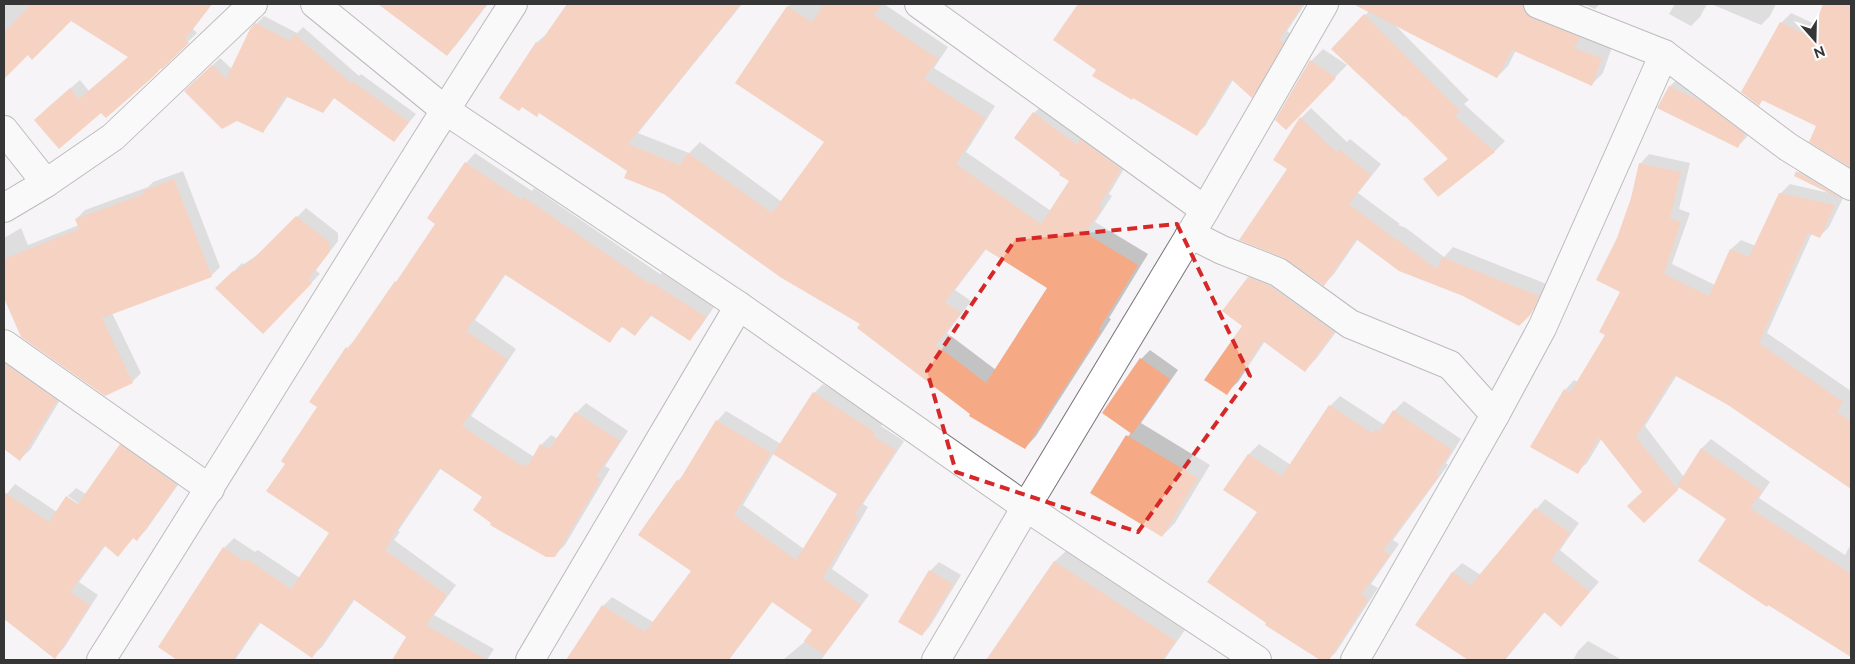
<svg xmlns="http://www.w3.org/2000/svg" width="1855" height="664" viewBox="0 0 1855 664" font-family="Raleway,sans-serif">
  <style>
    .shadow { fill: #0003; fill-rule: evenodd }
    .building { fill: #f5a984; fill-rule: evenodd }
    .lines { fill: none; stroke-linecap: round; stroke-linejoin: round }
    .minor-casing { stroke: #787678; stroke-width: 30 }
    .minor { stroke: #fff; stroke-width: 28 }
    .marked { fill: none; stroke: #d62828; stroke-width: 4; stroke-dasharray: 10 6; stroke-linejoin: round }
  </style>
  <rect width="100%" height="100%" fill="#f6f4f6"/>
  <g class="shadow">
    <path d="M4,4H212L193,29L197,33L154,75L101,111H44L80,80L89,91L129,57L71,19L28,54L4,78Z"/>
    <path d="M389,4H488L456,45L447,54L386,8Z"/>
    <path d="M568,4H742L638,133L689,153L700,142L782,202L826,141L737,83L790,4H884L948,47L934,68L995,106L966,152L1051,211L1071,181L1034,113L1045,102L1131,157L1109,194L1112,196L1095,222L1148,254L1109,318L1111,319L1036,436L1025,448L972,414L861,324L540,112L501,98L537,42L549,32ZM987,248L1048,287L996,370L947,333L971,301L955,290Z"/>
    <path d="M1080,4H1305L1287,31L1291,34L1260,88L1252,96L1233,80L1205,126L1197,134L1055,40Z"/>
    <path d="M1357,4H1538L1612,47L1603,73L1592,84L1516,50L1508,66L1497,77L1394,24L1469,100L1464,104L1505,141L1494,152L1424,179L1449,158L1405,115L1333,49L1370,10Z"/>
    <path d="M1583,4H1600L1595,9Z"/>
    <path d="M1675,4H1707L1700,17L1691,26L1669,14Z"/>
    <path d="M1711,4H1776L1770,16L1761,25Z"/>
    <path d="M1825,4H1851V166L1811,141L1818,125L1763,100L1759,104L1781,23L1791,13L1817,25Z"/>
    <path d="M264,16L297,33L303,27L359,76L361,74L416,114L394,141L335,97L323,111L288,96L270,123L262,131L186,91L220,58L232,69L251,29Z"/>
    <path d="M1323,49L1347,65L1298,116L1311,61Z"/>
    <path d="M1679,78L1753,125L1746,138L1738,146L1659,108L1670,86Z"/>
    <path d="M1311,108L1347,142L1350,139L1381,164L1358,193L1400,224L1398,225L1406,228L1444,257L1453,247L1549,285L1541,302L1519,325L1358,239L1334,274L1324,284L1289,169L1301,118Z"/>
    <path d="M475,153L532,191L534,188L660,274L662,273L714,307L699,329L689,339L652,315L635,335L623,326L609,341L506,274L475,320L516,349L471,416L534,457L541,445L551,435L558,439L576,413L586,403L628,431L605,466L610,469L565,545L555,555L484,497L441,468L398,531L400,532L394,540L456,585L434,615L494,649L487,660H393L408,637L355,599L322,647L312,656L261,622L235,660H180L159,647L224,548L234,538L255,552L258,550L300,578L331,533L287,463L318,407L311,402L347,348L357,338L401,277L437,223L466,163Z"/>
    <path d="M1649,154L1690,163L1679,209L1690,213L1672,264L1715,285L1731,249L1741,240L1756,246L1780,194L1790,184L1829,193L1796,175L1806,163L1844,196L1829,227L1819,237L1812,233L1767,333L1851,391V487L1728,404L1677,375L1645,426L1684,477L1702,448L1711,439L1770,482L1759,498L1845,555L1851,544V656L1768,604L1728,518L1680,487L1644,522L1643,492L1602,438L1587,463L1577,472L1565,390L1574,380L1578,382L1607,335L1621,292L1618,238L1632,198L1640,164Z"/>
    <path d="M183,171L220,267L211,276L112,313L141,373L132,382L22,336L4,294V238L21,228L28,245L79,225L76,219L85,210L148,187L153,182Z"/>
    <path d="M306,208L338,233V241L316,270L320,274L263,332L217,288L242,263L244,264L263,251Z"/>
    <path d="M1260,266L1345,320L1316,359L1305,370L1265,341L1238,382L1226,393L1243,325L1249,278Z"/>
    <path d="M4,345L66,390L30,450L19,460L4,448Z"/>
    <path d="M1150,350L1178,370L1141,423L1210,465L1175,523L1162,536L1092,493L1131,432L1141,359Z"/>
    <path d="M823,384L884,422L881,426L904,441L863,504L868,507L832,569L869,595L821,660H783L816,632L773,601L729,660H568L603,606L612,597L653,622L692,571L678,481L684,474L717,421L726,411L781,444L814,393ZM774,453L838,494L804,549L743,505Z"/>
    <path d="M1340,396L1383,424L1388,421L1394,411L1404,401L1461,439L1446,463L1448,465L1393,540L1399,544L1371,584L1378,588L1336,652L1328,660H1323L1267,624L1259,512L1225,489L1249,454L1259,444L1291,465L1330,406Z"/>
    <path d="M130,436L185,475L146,530L137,539L134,537L118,555L106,545L79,582L98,595L64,648L54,658L4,618V497L15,484L57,512L82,509L83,507L68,496L76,488L86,494L121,445Z"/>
    <path d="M1545,499L1579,523L1560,550L1599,582L1561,625L1545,612L1505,660H1470L1417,625L1452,573L1462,563L1481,575Z"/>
    <path d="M1066,551L1185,630L1164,660H987L1055,561Z"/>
    <path d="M939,562L961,575L930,626L922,635L930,571Z"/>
    <path d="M1588,641L1622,660H1573L1578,651Z"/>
  </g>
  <g class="building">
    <path d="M31,4H212L185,39L189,43L162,69L161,68L154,76L106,118L101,113L59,149L34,120L70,88L79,99L128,57L71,21L32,60L28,55L4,79V32Z"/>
    <path d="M378,4H487L447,56Z"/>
    <path d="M567,4H741L628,144L680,165L688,153L772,213L824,142L735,83L787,6L812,22L824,4H882L874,15L938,59L924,79L985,118L956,164L1041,224L1069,181L1059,175L1060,173L1014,138L1033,112L1077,145L1080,139L1121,169L1099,206L1102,208L1085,233L1138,265L1099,329L1101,331L1025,449L969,416L970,414L857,328L860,324L780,277L664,194L624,178L627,171L539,113L537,117L522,107L519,111L499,98L536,42L539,44ZM985,249L1047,288L986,383L936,345L961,313L945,302Z"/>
    <path d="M1078,4H1303L1279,40L1284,43L1252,98L1231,79L1197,136L1133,98L1132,100L1092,76L1096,70L1053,40Z"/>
    <path d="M1353,4H1523L1526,13L1532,18L1580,37L1574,48L1602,58L1592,86L1512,50L1497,78Z"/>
    <path d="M1823,4H1851V168L1809,142L1816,126L1762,100L1759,106L1741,92L1780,22L1811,37Z"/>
    <path d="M1364,14L1460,111L1455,116L1495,152L1438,197L1423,179L1448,159L1405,116L1404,117L1331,49Z"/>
    <path d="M255,23L291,41L294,34L351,83L352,81L409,122L394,142L334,98L323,113L285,96L263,133L237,121L222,129L184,91L212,65L226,79L250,29Z"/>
    <path d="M1310,60L1336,78L1286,130L1275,120Z"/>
    <path d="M1669,86L1703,102L1745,134L1738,148L1657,108Z"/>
    <path d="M1300,117L1336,152L1339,149L1371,175L1349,204L1390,235L1389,236L1395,238L1437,269L1442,257L1539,296L1531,314L1519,326L1463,296L1399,271L1356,239L1324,286L1284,258L1239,240L1287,169L1273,160Z"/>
    <path d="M465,162L521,200L524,197L650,284L651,282L706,317L690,341L650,315L635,336L621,326L610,343L504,274L466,331L507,359L462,426L524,467L526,464L528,465L540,444L549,449L575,412L620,441L596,476L601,479L555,557H546L490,525L491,523L473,510L482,497L439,468L389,541L391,542L385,550L447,595L426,625L487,660H392L406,637L353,599L312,658L259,622L233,660H177L158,647L223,547L245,562L247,559L291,589L329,533L266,491L285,464L281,461L317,407L309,402L346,347L348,349L395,281L396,282L435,224L427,218Z"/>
    <path d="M1639,163L1681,172L1670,218L1681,222L1664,274L1709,296L1730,249L1749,257L1779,193L1835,205L1820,238L1808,233L1759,343L1843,402L1837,412L1851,421V489L1728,405L1674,375L1636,437L1678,490L1644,523L1627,506L1642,492L1599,437L1578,474L1530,447L1564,389L1570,393L1605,335L1599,332L1620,292L1596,280L1617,238L1631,198Z"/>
    <path d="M1796,171L1839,197V198L1794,176Z"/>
    <path d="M174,179L212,277L102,318L133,383L105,396L21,337L4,298V259L79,229L75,219L144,194L143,191Z"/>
    <path d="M296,216L330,242V251L308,280L312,283L263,334L215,288L233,271L234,272L253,259Z"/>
    <path d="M1248,277L1270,286L1334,332L1305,372L1263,341L1227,395L1204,380L1242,326L1222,311Z"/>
    <path d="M1140,358L1170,379L1132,434L1102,413Z"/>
    <path d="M4,363L57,400L20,461L4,449Z"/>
    <path d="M813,392L875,432L873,436L896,450L855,514L859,516L823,578L861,605L824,655L804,641L812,630L772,602L728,660H566L602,605L645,632L691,571L638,535L677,480L679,481L716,420L771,453L734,515L796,560L837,494L773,454Z"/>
    <path d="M1329,405L1372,433L1376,429L1379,432L1393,410L1452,450L1436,474L1439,476L1383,550L1390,555L1361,594L1368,599L1329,660H1320L1265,625L1266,623L1207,582L1257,512L1223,490L1248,454L1282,476Z"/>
    <path d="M1126,435L1198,478L1162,537L1090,493Z"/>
    <path d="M120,444L177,485L137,541L133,538L118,557L104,545L70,592L90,605L55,659L4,619V492L49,522L66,496L78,504Z"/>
    <path d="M1701,448L1762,491L1750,508L1851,574V657L1768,605L1767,607L1698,561L1726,519L1677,486Z"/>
    <path d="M1535,508L1570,533L1551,560L1590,592L1561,627L1544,612L1504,660H1468L1415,625L1452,572L1471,585Z"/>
    <path d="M1054,561L1176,641L1162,660H986Z"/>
    <path d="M929,570L953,584L922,636L898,622Z"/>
  </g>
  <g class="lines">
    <g class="minor-casing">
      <g id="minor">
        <path d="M315,4L445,110L739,306L1026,507L1257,660"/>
        <path d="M919,4L1205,210"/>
        <path d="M1538,4L1664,54L1788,147L1851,186"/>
        <path d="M4,130L46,183"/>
        <path d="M4,208L46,183L113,137L253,4"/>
        <path d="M1190,234L1222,250L1278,272L1350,324L1450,365L1495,415"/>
        <path d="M4,344L210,489"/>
        <path d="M101,660C240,442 373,221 513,4"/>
        <path d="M530,660L739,306"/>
        <path d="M936,660L1026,507L1205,210L1324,4"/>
        <path d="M1355,660L1495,415L1542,328L1664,54"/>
      </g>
    </g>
    <use href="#minor" class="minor"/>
  </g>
  <path d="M0 0H1855V664H0ZM1177,224L1250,376L1138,532L956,472L927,371L1015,240Z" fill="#f6f4f6" fill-opacity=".55" fill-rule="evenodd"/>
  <path class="marked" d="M1177,224L1250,376L1138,532L956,472L927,371L1015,240Z"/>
  <rect width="1855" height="664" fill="none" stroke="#363637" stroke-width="10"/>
  <g transform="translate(1815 40) rotate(160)" stroke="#ffffff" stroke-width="4" paint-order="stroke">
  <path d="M0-4L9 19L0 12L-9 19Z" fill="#363637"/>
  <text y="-8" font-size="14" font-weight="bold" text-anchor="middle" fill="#363637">N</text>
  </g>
</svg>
